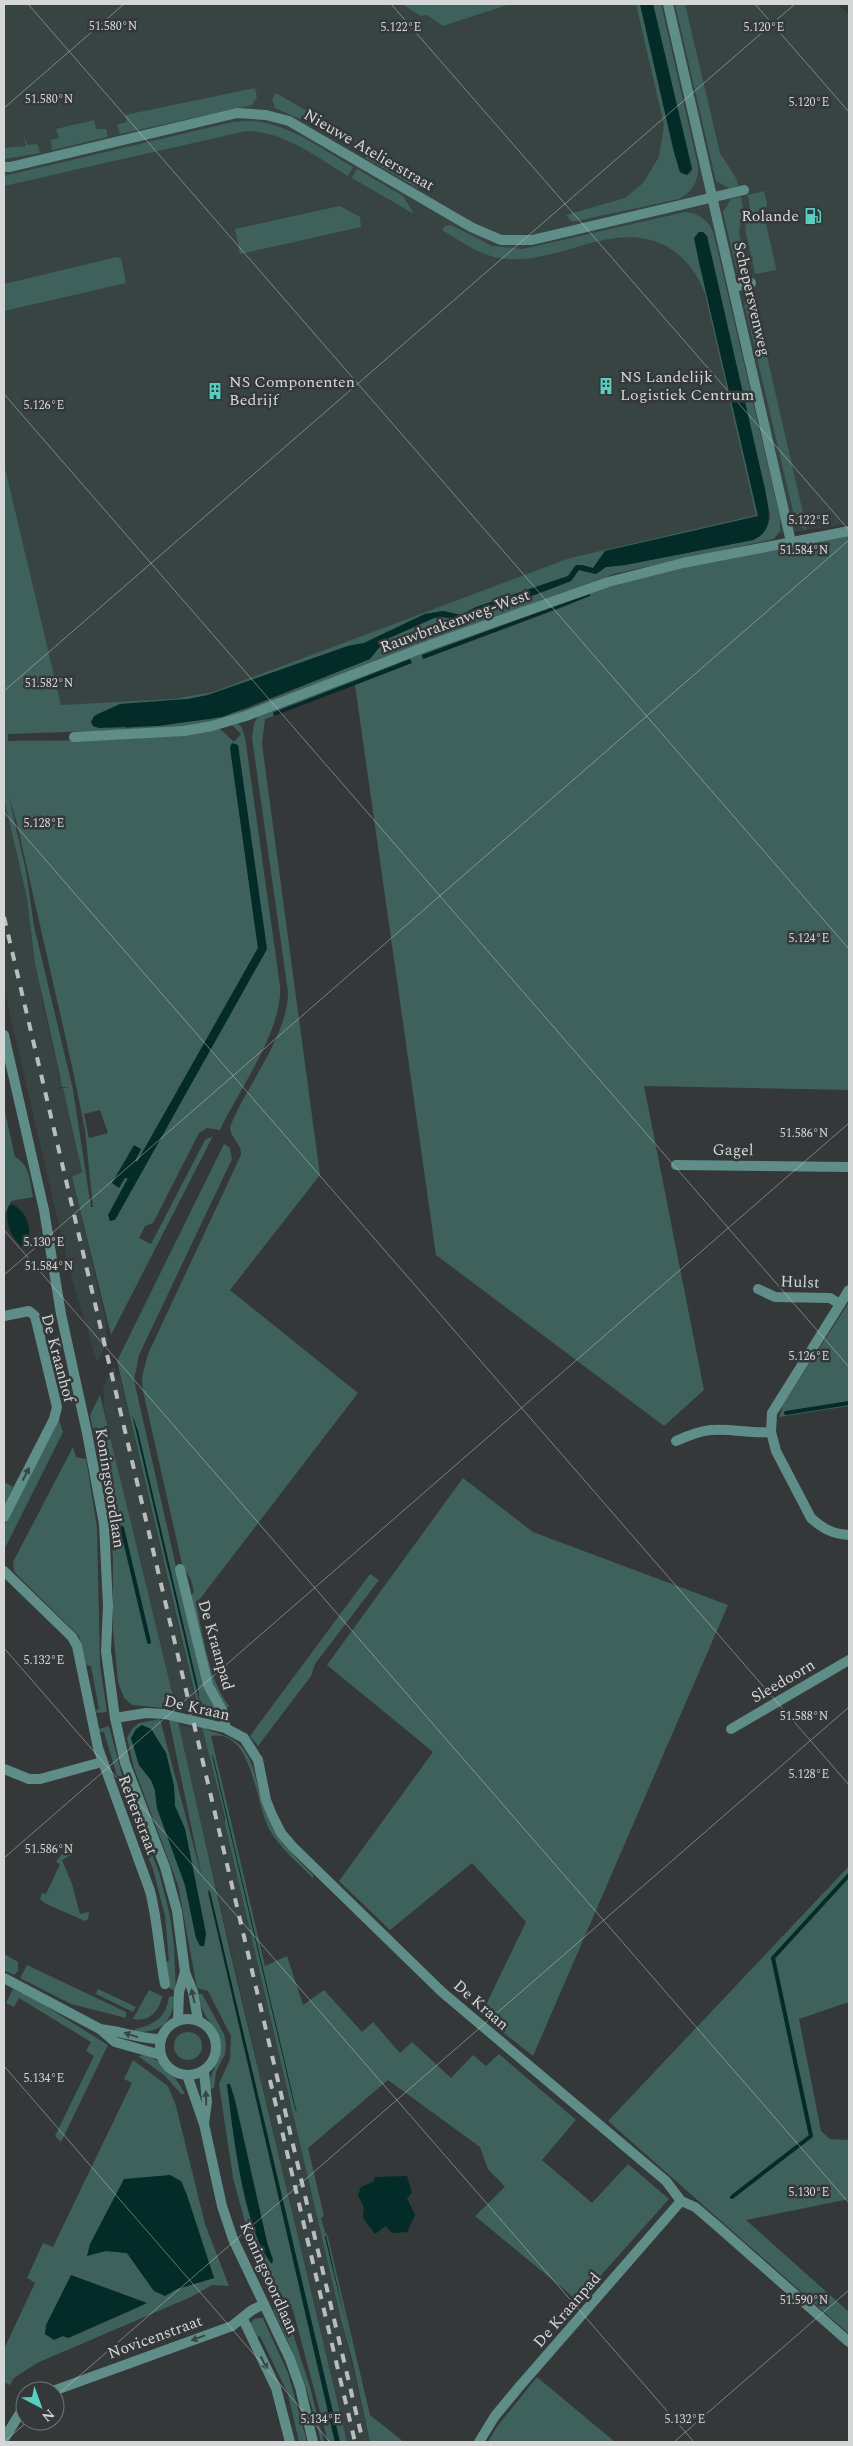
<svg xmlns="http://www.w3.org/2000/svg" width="853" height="2446" viewBox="0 0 853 2446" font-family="Spectral,serif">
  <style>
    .built { fill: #384442 }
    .green { fill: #3e615c; fill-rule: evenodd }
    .water { fill: #032b27 }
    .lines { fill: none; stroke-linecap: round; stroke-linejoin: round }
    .stream { stroke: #032b27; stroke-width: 4 }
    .minor { stroke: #5f8d87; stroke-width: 10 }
    .tertiary { stroke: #5f8d87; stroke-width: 10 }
    .rail { stroke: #babdbd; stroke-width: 4; stroke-dasharray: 9 9; stroke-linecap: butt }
    .oneway { fill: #3a4544 }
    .ticks { fill: none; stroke: #d4d7d6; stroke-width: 1; stroke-opacity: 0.45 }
    .labels { text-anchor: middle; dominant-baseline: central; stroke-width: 5; stroke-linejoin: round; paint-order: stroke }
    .street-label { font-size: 16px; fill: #d4d7d6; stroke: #343838 }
    .poi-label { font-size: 16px; fill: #d4d7d6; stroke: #343838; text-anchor: start }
    .ticks-label { font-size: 12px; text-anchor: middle; fill: #d4d7d6; stroke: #343838; stroke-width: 5; stroke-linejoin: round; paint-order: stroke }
  </style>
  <rect width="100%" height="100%" fill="#343838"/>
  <g class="built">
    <path d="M4,4H838L849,15V524L681,548L588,572L229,702L4,715Z"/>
    <path d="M4,799L27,898L43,1004L62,1087L52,1090L63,1088L82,1173L72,1177L107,1326L105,1327L108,1340L97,1363L69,1268L4,989Z"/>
    <path d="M114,1366L118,1383L117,1376L119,1375L130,1418L199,1716L195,1715L194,1712L190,1713L189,1711L176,1710L137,1551L103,1403L105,1402L103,1388Z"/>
    <path d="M178,1723L184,1727L188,1726L189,1728L193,1727L194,1730L198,1728L197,1726L202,1727L209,1754L370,2442H347L264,2093Z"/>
  </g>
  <g class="green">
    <path d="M402,4H510L443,26L427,15L421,16Z"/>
    <path d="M636,4H640L674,152L680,172L685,175L691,173L692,169L653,4H661L698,166C699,181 692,192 679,199L572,222L566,215L625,198L643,183L659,157L664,125Z"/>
    <path d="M675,4H685L720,153L736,178L738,186L729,188L716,181Z"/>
    <path d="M255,88L257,97L252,105L120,134L117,125L127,122L125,115Z"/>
    <path d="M276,93L314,115L300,119L275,108L272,100Z"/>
    <path d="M94,120L96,129H106L108,137L52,150L51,140L59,138L56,129Z"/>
    <path d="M248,121C288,122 319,148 353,167L348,176C317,157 284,131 246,131L4,186V176L233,122Z"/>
    <path d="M24,138L28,145L36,144L38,145L40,153L4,159V148L26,146Z"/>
    <path d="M362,145H363L431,184L417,188L366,158Z"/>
    <path d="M357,169L403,196L414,214L352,178Z"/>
    <path d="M764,191L767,204L764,215L776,268V270L755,274L745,229L750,209L748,195Z"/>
    <path d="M741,197L743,207L739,233L748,276L736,268L723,212L731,199Z"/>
    <path d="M340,206L360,217L361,227L240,254L235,229Z"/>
    <path d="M685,212C700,214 709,220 714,235L780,518V531L774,539L614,574L233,717L182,728L8,734V741C79,740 149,742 219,728L234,742L241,734L232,725L237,724L241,726L245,737L280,986C283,1030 239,1089 220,1130L207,1128L199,1133L153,1223L145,1226L139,1238L151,1244L205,1140L213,1136L111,1335L72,1177L82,1172L63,1088H71L62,1087L60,1076L35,963L27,898L4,799V464L61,705L174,699L213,692L570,558L756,515L705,294C697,273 685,256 664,245C613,220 560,263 508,259C483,258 462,242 442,230L445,226L451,225L492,246L523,249ZM707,236L770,514C770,526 764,535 753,540L625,565L606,567L596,574L579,570L571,581L466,621L442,617L434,618L385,640L370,659L246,709L211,719L127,728L96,715L120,704L188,699L208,695L348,646L364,643L425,614L443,611L461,615L476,607L568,576L576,565L593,568L605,551L758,516L699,262ZM238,745L266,950L115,1219L128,1179L125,1178L141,1149L135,1161L137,1162L258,948L230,747ZM9,797L17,824L72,1066L85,1130L93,1207H91L73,1090L34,926L26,871ZM100,1110L108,1133L89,1138L84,1114Z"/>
    <path d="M117,257L121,258L126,283L4,311V284Z"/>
    <path d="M752,291L806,526V530L796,524L744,302Z"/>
    <path d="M849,534V1090L644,1086L704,1390L664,1426L436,1255L355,685L411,663L410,660L273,712L274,716L265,719L262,744L320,1175L230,1290L358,1393L196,1604C204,1638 208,1678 229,1706L226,1709L210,1678L191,1595L194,1592L191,1580L182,1564L143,1391L142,1377L148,1354L241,1155C242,1143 230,1139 230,1127C246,1086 288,1036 288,992L252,738L254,724L258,716L383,667L627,579ZM590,595L566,606L423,659L422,655L562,603Z"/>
    <path d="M4,1107L15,1157C30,1165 30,1181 33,1197L11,1201L4,1216Z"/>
    <path d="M224,1144L230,1148L232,1159L139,1355L134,1380L202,1682L219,1715L214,1720L204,1717V1709L199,1711L196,1699L117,1361ZM133,1414L168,1562V1569Z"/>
    <path d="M849,1302V1406L779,1417L783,1405Z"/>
    <path d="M100,1395L176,1709L132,1705L124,1698L118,1682L113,1630V1559L109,1511L90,1415Z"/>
    <path d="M58,1418L63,1432L4,1550V1526Z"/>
    <path d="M73,1447L76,1457L86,1459L97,1527L100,1665L107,1712L97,1713L96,1710L99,1709L91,1666L86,1665L79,1636L19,1577L14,1571L13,1562Z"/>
    <path d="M463,1478L533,1532L728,1605L533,2056L481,2015L526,1922L472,1863L390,1930L339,1881L433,1752L327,1665Z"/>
    <path d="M4,1482L13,1487L4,1506Z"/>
    <path d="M370,1574L379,1580L315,1664L311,1676L258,1746L250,1736Z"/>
    <path d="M160,1719L202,1878L169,1720L178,1722L232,1960L347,2442H340L210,1892H208L335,2442H328L293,2310L267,2275L258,2256L248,2233L233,2178L219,2084L230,2059L231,2036L208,1991L197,1988L178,1885L134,1768L127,1738L132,1729L139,1723ZM151,1729L166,1753L174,1786L175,1806L185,1829L206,1934L204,1946L196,1938L185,1885L157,1808L155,1790L151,1780L139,1765L131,1738Z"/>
    <path d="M109,1726L127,1794L159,1872L170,1916L174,1946L176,1991L169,1988L165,1962L169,1961L165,1916L153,1869L123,1796L104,1732H100L99,1729Z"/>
    <path d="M202,1727C214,1734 228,1734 239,1744C257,1761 256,1790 265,1812C275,1838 294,1856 313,1875V1878C297,1862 280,1848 269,1829C255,1803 253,1729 211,1736L265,1966L287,1956L303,2005L324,1990L362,2032L373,2022L400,2053L412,2042L451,2078L473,2055L486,2066L499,2054L576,2120L542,2160L592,2203L628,2164L669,2199L578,2301L475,2216L505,2187L488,2169L480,2147L388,2080L308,2148L324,2216L321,2218L325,2232L328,2237L370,2415L404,2442H370L352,2359L342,2323L225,1824V1818ZM213,1755V1756L297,2112L214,1762ZM326,2236L350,2339L352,2347L325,2237Z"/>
    <path d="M64,1851L71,1855L62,1860L72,1884L80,1914L89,1912L88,1919L85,1921L46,1904L40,1899L42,1893L46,1894L60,1864L56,1862Z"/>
    <path d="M849,1866V2002L799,2019L821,2131L830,2139L849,2140V2199L746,2220L849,2312V2334L608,2121Z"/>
    <path d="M4,1954L18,1962V1971L14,1975L4,1970Z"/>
    <path d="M27,1965L126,2012V2018L71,2004L20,1978Z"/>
    <path d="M13,1989L41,2003L108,2045L61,2142L55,2136L94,2056L86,2051L91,2042L19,1998L14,2007L6,2003Z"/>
    <path d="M98,1989L136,2007L133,2012L96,1994Z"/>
    <path d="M149,1990L162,1996C160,2011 149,2022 133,2019Z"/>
    <path d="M198,1994H202L224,2034L226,2044L225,2054L216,2072L214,2088L209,2089C209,2073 219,2063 220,2048C221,2032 210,2025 204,2013C201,2007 199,2001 198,1994Z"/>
    <path d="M175,1996C172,2022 162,2033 135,2032V2029C155,2025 166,2017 169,1997Z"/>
    <circle cx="188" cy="2046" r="14"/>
    <path d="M144,2055C162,2059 177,2078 185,2094H181L164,2075L138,2056Z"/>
    <path d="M133,2060L168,2086L176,2106L205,2224L229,2286L212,2285L191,2297L37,2363L14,2378L10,2385L4,2382V2349L35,2283L27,2278L43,2243L53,2247L132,2083L124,2079ZM181,2181L214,2278L177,2289L154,2291L127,2253L106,2251ZM146,2304L68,2338L63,2336Z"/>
    <path d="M279,2306L285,2309L310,2387L324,2442H321C310,2395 295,2353 273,2309Z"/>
    <path d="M259,2318H263L265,2323L288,2373L307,2442H299L288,2394L260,2336L257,2337L250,2324L254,2319Z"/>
    <path d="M537,2377L615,2442H488L496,2428Z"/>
  </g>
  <g class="water">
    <path d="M640,4H653L692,169L687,175L680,172L674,152Z"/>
    <path d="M699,232H703L707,236L765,489C768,508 776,530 753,540L625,565L606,567L596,574L579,570L571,581L466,621L442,617L434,618L385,640L370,659L222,717L158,726L99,728L93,726L91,722L94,716L120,704L188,699L208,695L348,646L364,643L425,614L443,611L461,615L476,607L568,576L576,565H582L593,568L605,551L758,516L699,262L694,238Z"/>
    <path d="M590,594V596L423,659L422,655Z"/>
    <path d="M410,659L412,663L274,716L273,713Z"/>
    <path d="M232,743L238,745L267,949L115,1220L110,1221L108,1215L128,1178H125L119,1188L112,1183L134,1145L141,1149L135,1161L137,1162L258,948L230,747Z"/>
    <path d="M12,1204C29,1213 31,1229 28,1246L22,1247C10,1236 5,1223 8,1207Z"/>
    <path d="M132,1414L138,1431L197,1683L200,1704Z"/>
    <path d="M142,1725L151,1729L166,1753L174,1786L175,1806L185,1829L206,1934L204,1946H200L196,1938L185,1885L157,1808L155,1790L151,1780L139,1765L131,1738L136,1729Z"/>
    <path d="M212,1755L213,1756L297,2114L295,2109Z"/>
    <path d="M208,1890L210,1892L340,2442H335Z"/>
    <path d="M227,2084H230L235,2100L267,2242L273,2260L272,2264C244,2234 232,2126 227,2084Z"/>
    <path d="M170,2175L181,2181L187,2195L214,2278L177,2289L165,2296L154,2291L127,2253L106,2251L87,2256L90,2244L124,2179Z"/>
    <path d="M407,2176L412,2193L407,2198L415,2215L407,2232L392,2233L386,2226L375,2234L363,2218L364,2208L358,2195L361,2187L373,2182L375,2177Z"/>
    <path d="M325,2236H326L351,2348L349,2338Z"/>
    <path d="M71,2275L147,2303L68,2338L63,2336L54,2340L45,2334L46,2325Z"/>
  </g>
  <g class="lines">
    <g class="stream">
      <path d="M786,1413L849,1403"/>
      <path d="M122,1528L149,1642"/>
      <path d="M732,2197L811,2136L773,1958L849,1875"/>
    </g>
    <g class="minor">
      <path d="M668,4L791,542"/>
      <path d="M4,167H10L237,113L266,115L289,121L471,227L501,240H532L744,190"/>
      <path d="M734,287L751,283"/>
      <path d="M74,737L184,731L212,726L246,716L433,644L608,582L683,563L849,531"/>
      <path d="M676,1165L849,1167"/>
      <path d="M758,1289L775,1297L830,1298L840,1304"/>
      <path d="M849,1290L772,1413L771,1432L776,1451L811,1518C823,1529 833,1534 849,1535"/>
      <path d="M4,1316L29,1311L35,1316L57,1407L54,1419L4,1517"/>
      <path d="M676,1441C687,1436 699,1431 711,1430C731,1428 750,1434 771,1432"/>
      <path d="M180,1569L208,1685L225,1716V1728"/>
      <path d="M4,1571L72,1637L77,1646L98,1748L150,1891C158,1922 159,1954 165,1984"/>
      <path d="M115,1718L146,1713L164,1714L225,1728L244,1738L258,1760L266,1800L272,1815L281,1833L293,1847L442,1992L666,2181L681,2201L695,2207L715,2224L849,2342"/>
      <path d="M731,1729L849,1660"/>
      <path d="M4,1769L29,1779H40L102,1762"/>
      <path d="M4,1978L100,2029L115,2042L161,2055"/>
      <path d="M100,2029C121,2031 140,2039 161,2039"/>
      <path d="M243,2319L276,2388L290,2442"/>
      <path d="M53,2391L232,2326L252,2310L264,2304"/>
      <path d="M4,2439L25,2405"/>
      <path d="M479,2442L495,2416L519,2387L681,2201"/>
    </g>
    <g class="tertiary">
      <path d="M4,1035L44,1210L61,1314L87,1433L104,1524L108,1606L106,1651L115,1718L125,1763L165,1867L177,1911L185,1972L193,1992L198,2020"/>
      <circle cx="188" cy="2047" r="28"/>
      <path d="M178,2020L179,1992L185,1972"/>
      <path d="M204,2071L207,2102L204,2123"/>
      <path d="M187,2075L204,2124L222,2206L233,2239L290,2359L300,2387L313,2442"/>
    </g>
    <g class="rail">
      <path d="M4,917L363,2442"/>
      <path d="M270,2080L355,2442"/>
    </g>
  </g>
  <defs><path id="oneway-solid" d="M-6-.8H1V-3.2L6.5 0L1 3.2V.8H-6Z" transform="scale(1.25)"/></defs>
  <g class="oneway">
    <use href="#oneway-solid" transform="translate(26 1474) rotate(-63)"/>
    <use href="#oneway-solid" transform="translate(193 1996) rotate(-103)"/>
    <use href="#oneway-solid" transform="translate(131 2035) rotate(-162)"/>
    <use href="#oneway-solid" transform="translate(206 2098) rotate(-92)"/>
    <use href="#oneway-solid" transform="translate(198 2338) rotate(160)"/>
    <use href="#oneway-solid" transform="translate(264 2363) rotate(64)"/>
  </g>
  <path class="ticks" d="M28,4L849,949M391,4L849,530M755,4L849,112M4,108L124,4M4,394L849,1367M4,691L795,4M4,812L849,1785M4,1230L849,2203M4,1275L849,540M4,1648L694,2442M4,1858L849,1123M4,2066L330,2442M55,2397L849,1707M4,2442L28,2421M674,2442L849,2290"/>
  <defs>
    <g id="fuel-bare" transform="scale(1.35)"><path d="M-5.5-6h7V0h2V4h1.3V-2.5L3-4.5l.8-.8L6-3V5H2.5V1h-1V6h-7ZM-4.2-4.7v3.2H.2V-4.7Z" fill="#58cec0" stroke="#343838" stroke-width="2.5" paint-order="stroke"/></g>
    <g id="building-bare" transform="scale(1.35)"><path d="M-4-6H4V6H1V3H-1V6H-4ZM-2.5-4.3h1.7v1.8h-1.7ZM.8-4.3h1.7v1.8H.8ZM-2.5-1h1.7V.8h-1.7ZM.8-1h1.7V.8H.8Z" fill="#58cec0" stroke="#343838" stroke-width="2.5" paint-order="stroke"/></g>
  </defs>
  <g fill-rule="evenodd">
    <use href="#fuel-bare" x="813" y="216"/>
    <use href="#building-bare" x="606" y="386"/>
    <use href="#building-bare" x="215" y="391"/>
  </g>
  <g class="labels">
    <g class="street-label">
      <text transform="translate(369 150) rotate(30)">Nieuwe Atelierstraat</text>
      <text transform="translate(752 299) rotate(77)">Schepersvenweg</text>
      <text transform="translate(455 621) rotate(-20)">Rauwbrakenweg-West</text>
      <text transform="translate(733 1150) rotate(1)">Gagel</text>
      <text transform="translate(800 1282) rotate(2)">Hulst</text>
      <text transform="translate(58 1358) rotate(75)">De Kraanhof</text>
      <text transform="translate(110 1488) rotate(81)">Koningsoordlaan</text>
      <text transform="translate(216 1645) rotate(74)">De Kraanpad</text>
      <text transform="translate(783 1681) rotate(-30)">Sleedoorn</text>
      <text transform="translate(197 1708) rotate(13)">De Kraan</text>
      <text transform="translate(138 1815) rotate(69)">Refterstraat</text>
      <text transform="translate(481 2005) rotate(41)">De Kraan</text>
      <text transform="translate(269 2278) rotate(66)">Koningsoordlaan</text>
      <text transform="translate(567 2310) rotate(-49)">De Kraanpad</text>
      <text transform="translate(155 2337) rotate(-20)">Novicenstraat</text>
    </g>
    <g class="poi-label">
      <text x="799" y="216" text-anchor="end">Rolande</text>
      <text x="620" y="377">NS Landelijk<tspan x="620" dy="18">Logistiek Centrum</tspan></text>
      <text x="229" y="382">NS Componenten<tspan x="229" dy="18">Bedrijf</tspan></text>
    </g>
  </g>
  <g class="ticks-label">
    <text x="113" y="30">51.580°N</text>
    <text x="401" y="31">5.122°E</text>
    <text x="764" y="31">5.120°E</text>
    <text x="49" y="103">51.580°N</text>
    <text x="809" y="106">5.120°E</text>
    <text x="44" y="409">5.126°E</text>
    <text x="809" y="524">5.122°E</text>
    <text x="804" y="554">51.584°N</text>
    <text x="49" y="687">51.582°N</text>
    <text x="44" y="827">5.128°E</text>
    <text x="809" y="942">5.124°E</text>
    <text x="804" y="1137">51.586°N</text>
    <text x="44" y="1246">5.130°E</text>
    <text x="49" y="1270">51.584°N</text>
    <text x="809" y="1360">5.126°E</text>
    <text x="44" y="1664">5.132°E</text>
    <text x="804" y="1720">51.588°N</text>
    <text x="809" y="1778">5.128°E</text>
    <text x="49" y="1853">51.586°N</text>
    <text x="44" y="2082">5.134°E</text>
    <text x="809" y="2196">5.130°E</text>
    <text x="804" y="2304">51.590°N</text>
    <text x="321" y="2423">5.134°E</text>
    <text x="685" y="2423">5.132°E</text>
  </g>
  <rect width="853" height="2446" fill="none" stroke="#d4d7d6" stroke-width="10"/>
  <g transform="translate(40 2406) rotate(139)"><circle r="24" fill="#343838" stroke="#747877"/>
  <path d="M0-4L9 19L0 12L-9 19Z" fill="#58cec0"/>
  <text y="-8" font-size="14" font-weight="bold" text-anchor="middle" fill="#d4d7d6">N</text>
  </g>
</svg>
